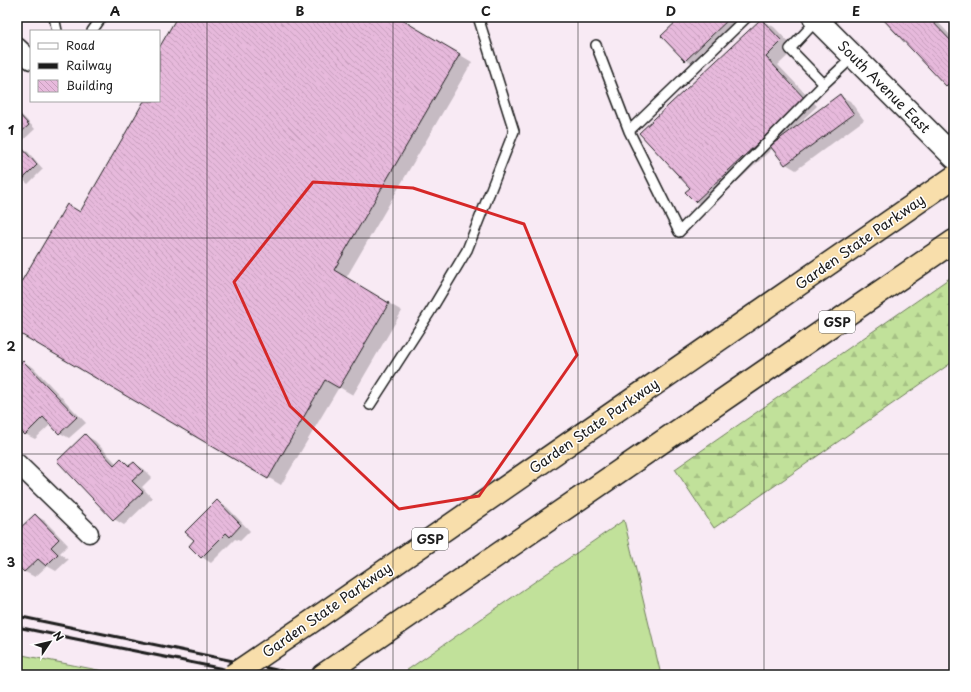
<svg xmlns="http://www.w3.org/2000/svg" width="971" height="692" font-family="'Playpen Sans',sans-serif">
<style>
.grass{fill:#c1e19a;stroke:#6e7e5b}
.forest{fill:url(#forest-firs);stroke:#6e7e5b}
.shadow{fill:#0003}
.building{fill:url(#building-back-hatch);stroke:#1c1c1c}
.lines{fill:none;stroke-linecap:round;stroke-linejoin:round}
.lane-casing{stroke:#1c1c1c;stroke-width:12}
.street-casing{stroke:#1c1c1c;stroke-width:21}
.secondary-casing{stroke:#1c1c1c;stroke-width:25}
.highway-casing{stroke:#1c1c1c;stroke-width:25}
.lane{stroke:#fff;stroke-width:9}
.street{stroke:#fff;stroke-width:18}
.secondary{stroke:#fff;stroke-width:22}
.highway{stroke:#f8deab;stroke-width:22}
.rail{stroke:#1c1c1c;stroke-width:3}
.highway-bridge-casing{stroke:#1c1c1c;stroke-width:25;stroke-linecap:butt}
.highway-bridge{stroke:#f8deab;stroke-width:22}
.marked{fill:none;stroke:#d62828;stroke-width:3;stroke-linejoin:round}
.grid{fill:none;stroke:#1c1c1c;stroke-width:1;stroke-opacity:0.55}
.labels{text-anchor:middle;stroke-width:3;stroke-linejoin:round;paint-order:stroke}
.shield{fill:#fff;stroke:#606060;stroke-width:1}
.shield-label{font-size:13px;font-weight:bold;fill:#1c1c1c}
.street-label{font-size:14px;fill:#1c1c1c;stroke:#fff}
.neatline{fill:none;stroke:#1c1c1c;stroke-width:1.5}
.grid-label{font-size:13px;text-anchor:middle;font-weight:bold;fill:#1c1c1c}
</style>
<defs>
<pattern id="forest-firs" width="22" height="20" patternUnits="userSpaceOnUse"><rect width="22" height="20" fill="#c1e19a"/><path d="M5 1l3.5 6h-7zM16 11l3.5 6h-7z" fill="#a5c084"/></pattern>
<pattern id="building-back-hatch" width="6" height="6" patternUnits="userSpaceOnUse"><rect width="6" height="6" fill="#e7b9dc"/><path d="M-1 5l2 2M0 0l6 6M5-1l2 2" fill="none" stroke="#c69ebc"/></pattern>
</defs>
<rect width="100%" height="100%" fill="#f8eaf4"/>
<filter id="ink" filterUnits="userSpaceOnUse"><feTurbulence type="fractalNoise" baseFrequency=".025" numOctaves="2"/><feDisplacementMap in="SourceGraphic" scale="8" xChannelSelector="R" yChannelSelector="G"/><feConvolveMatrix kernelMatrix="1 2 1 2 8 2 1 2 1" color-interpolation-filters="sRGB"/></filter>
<g filter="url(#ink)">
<path class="grass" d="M 624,520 L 661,675 L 400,675 Z
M 17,654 L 123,675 L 17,675 Z"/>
<path class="forest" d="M 954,275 L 954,361 L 714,528 L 675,469 Z"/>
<path class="shadow" d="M 178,17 L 401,17 L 400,19 L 472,62 L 346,278 L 402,311 L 353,395 L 339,387 L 281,485 L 17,331 L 17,291 L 80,213 L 145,101 L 159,101 L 159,50 Z
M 682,17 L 747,17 L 696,66 L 686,60 L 663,36 Z
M 882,17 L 933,17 L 954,39 L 954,90 L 946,85 Z
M 761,20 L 774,27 L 795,49 L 778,65 L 817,106 L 795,127 L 796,128 L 840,96 L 850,101 L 864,120 L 796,170 L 786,164 L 773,148 L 708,209 L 695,201 L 691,188 Z
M 17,110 L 35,129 L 17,146 Z
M 21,149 L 28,152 L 43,169 L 28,184 L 17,175 L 17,153 Z
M 23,362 L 33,367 L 86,423 L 69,438 L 60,433 L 51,424 L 35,439 L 25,434 L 17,425 L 17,368 Z
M 85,435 L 95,441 L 117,464 L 121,460 L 131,465 L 134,463 L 144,469 L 152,477 L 142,487 L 152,498 L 124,525 L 114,519 L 58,461 Z
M 217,502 L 227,507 L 250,531 L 240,541 L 235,539 L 211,563 L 202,557 L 195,540 Z
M 35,515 L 45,521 L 68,545 L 60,553 L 68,560 L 56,571 L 47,566 L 35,577 L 25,572 L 17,563 L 17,533 Z"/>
<path class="building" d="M 177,17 L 397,17 L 460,54 L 334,270 L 389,303 L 339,388 L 325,380 L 268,479 L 17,332 L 17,289 L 67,204 L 80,212 L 144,101 L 159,101 L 159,48 Z
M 681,17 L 731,17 L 685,61 L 661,36 Z
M 881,17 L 928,17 L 954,44 L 954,78 L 946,86 Z
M 761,19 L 782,41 L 766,57 L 805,99 L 695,202 L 685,192 L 690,188 L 639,133 Z
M 840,94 L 854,114 L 785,165 L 770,146 Z
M 17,112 L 29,125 L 17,136 Z
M 21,147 L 37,165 L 21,181 L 17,177 L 17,151 Z
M 23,361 L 77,417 L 59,434 L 43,417 L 25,435 L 17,427 L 17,366 Z
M 85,434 L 114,465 L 121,458 L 129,466 L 134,462 L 143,471 L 132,481 L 143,492 L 113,520 L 57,461 Z
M 217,500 L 241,525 L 230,537 L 226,533 L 201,558 L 189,546 L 194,540 L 185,532 Z
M 35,514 L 59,539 L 51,547 L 58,554 L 46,566 L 38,559 L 24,572 L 17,565 L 17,531 Z"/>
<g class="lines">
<defs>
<path id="lane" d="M 54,17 L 57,31
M 747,17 L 629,131 L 679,232 L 824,84
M 817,20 L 790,49 L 824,84 L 853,57
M 92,31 L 102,17
M 596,45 L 629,131
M 943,146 L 954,135
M 370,405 L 430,312 L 467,250 L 514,131 L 478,17"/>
<path id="street" d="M 17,47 L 31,60
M 17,463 L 89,533"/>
<path id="secondary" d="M 814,17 L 954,157"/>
<path id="highway" d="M 308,624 L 954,177
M 323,675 L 954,241"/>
</defs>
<use href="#lane" class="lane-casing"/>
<use href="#street" class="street-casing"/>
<use href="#secondary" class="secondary-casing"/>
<use href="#highway" class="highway-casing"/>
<use href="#lane" class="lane"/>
<use href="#street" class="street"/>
<use href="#secondary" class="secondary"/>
<use href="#highway" class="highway"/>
<path class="rail" d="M 17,616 L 301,675
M 17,627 L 253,675"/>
<defs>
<path id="highway-bridge" d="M 233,675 L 308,624"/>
</defs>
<use href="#highway-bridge" class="highway-bridge-casing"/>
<use href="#highway-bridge" class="highway-bridge"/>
</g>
</g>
<path class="marked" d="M 313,182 L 413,188 L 524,224 L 577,355 L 479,496 L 399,509 L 290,406 L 234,282 Z"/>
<path class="grid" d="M 207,17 L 207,675M 393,17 L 393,675M 578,17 L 578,675M 764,17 L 764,675M 17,238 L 954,238M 17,454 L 954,454"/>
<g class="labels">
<g class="shield">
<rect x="819" y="311" width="36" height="22" rx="3"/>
<rect x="412" y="528" width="36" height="22" rx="3"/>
</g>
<g class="shield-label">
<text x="837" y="327">GSP</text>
<text x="430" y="544">GSP</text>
</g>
<g class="street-label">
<text transform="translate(884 87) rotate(45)" y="5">South Avenue East</text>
<text transform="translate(860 242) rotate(-35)" y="5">Garden State Parkway</text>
<text transform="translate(594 426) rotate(-35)" y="5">Garden State Parkway</text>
<text transform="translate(327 610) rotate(-35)" y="5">Garden State Parkway</text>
</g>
</g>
<rect width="971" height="692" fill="none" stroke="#fff" stroke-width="44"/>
<rect x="30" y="30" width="130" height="72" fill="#ffffff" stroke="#a4a4a4"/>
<rect x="38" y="43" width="20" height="6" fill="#ffffff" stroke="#a4a4a4"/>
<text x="66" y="50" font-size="12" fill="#1c1c1c">Road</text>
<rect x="38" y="63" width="20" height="6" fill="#1c1c1c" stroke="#a4a4a4"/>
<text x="66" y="70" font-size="12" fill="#1c1c1c">Railway</text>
<rect x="38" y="80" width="20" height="12" fill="url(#building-back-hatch)" stroke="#a4a4a4"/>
<text x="66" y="90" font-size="12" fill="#1c1c1c">Building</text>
<g transform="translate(50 642) rotate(55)" stroke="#ffffff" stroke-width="3" paint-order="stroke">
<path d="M0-3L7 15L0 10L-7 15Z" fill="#1c1c1c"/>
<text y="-6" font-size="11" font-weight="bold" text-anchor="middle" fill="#1c1c1c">N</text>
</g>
<rect x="22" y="22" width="927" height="648" class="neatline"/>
<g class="grid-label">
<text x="115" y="16">A</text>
<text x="300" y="16">B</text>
<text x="486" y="16">C</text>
<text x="671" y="16">D</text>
<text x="856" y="16">E</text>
<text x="11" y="135">1</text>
<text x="11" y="351">2</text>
<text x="11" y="567">3</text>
</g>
</svg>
